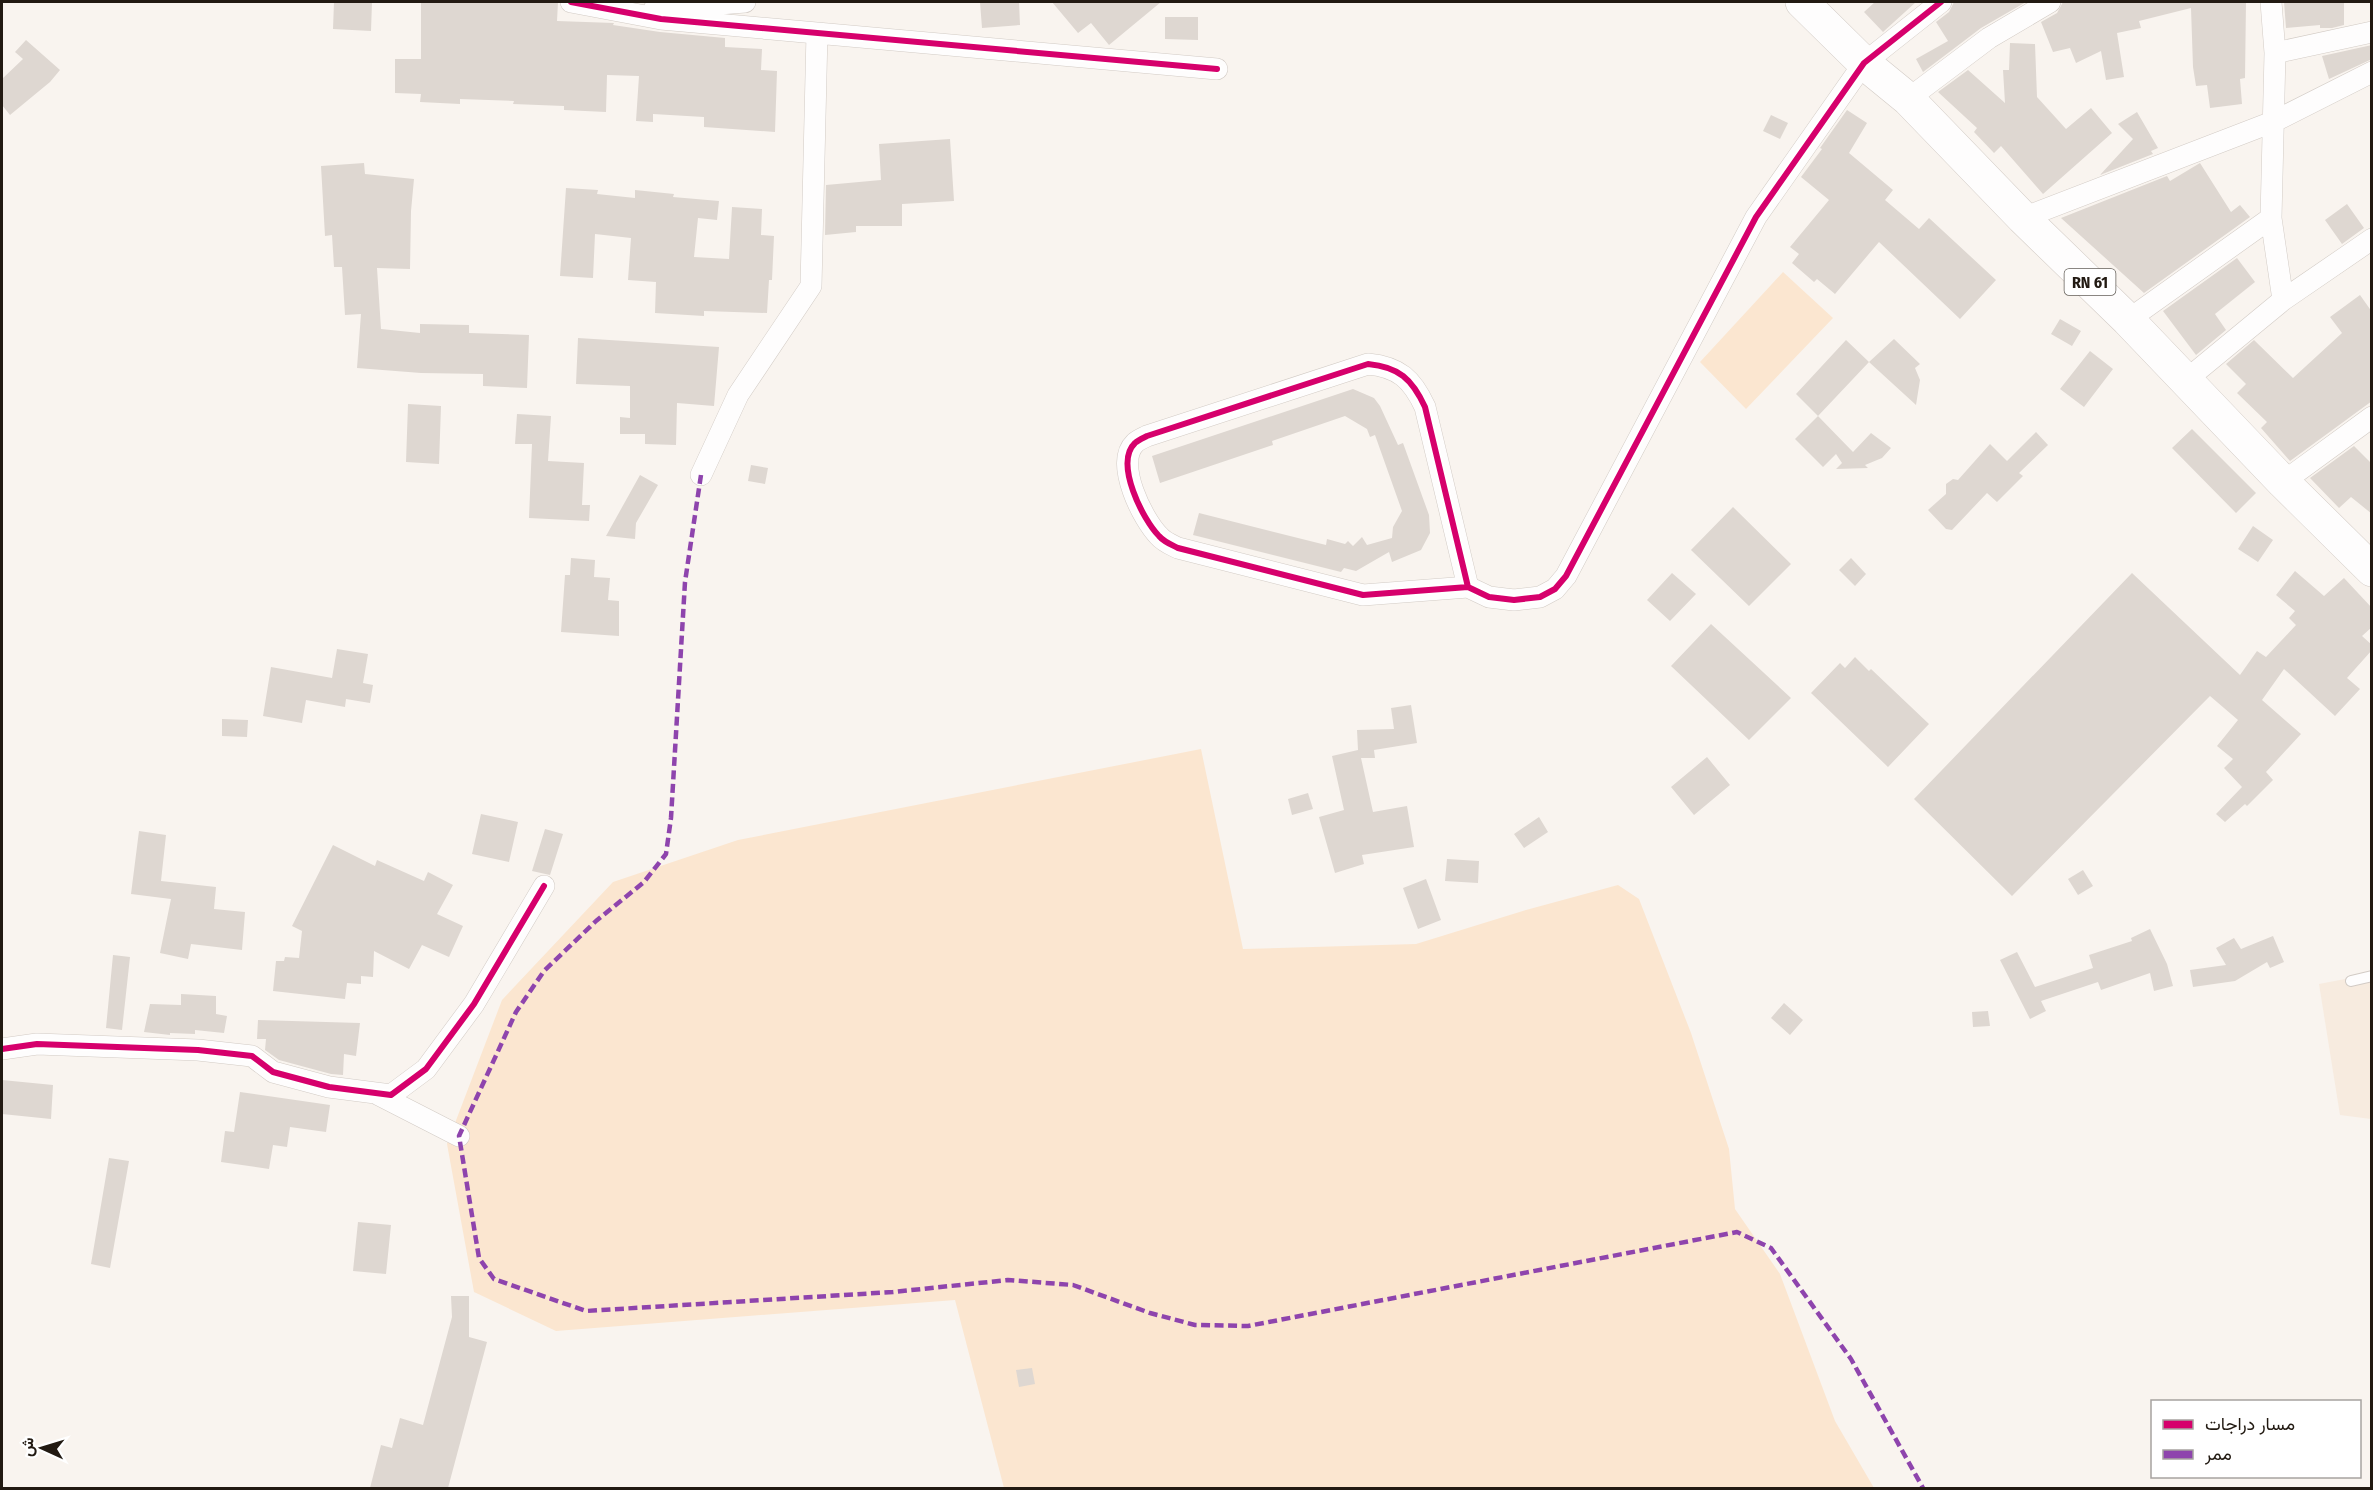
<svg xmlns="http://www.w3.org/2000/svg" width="2373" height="1490" font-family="'Fira Sans Condensed',Vazirmatn,sans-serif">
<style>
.built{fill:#f7ebdf}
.green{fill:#fbe6d0}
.building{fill:#ded7d1}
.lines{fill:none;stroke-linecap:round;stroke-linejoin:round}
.service-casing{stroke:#d2cbc5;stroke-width:12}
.minor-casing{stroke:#d2cbc5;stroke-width:22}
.primary-casing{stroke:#d2cbc5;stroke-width:34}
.service{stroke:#fefdfd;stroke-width:10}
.minor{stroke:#fefdfd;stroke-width:21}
.primary{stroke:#fefdfd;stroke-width:33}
.quiet{stroke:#8e44ad;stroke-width:4.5;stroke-dasharray:9 4.5;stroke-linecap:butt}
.cycleway-casing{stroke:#fff;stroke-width:10}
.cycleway{stroke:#d6006c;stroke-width:6}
.labels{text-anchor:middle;stroke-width:4.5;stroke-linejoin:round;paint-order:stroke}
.shield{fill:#fff;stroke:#645f59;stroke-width:1.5}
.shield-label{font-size:16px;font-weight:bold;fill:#221a12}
</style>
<rect width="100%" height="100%" fill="#f9f4ef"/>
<path class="built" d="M 2371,974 L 2371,1119 L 2340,1115 L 2319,984 Z"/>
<path class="green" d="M 1783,272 L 1833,318 L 1746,409 L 1700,362 Z
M 1201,749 L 1243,949 L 1416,944 L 1526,910 L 1618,885 L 1639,899 L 1691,1033 L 1729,1149 L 1735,1209 L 1780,1274 L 1835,1421 L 1874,1488 L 1004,1488 L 955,1300 L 556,1331 L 474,1292 L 447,1144 L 502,1000 L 613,882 L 738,840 Z"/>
<path class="building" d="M 334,2 L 372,2 L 371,31 L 333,29 Z
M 421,2 L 558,2 L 557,21 L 614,23 L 613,25 L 660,32 L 725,38 L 725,47 L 762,49 L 761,70 L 777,71 L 775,132 L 704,127 L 704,117 L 653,114 L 653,122 L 636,121 L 639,76 L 607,75 L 606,112 L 564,110 L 564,106 L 513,104 L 514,101 L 460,99 L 460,104 L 420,102 L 421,94 L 395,93 L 395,59 L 421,59 Z
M 980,2 L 1019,2 L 1020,25 L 982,28 Z
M 1052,2 L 1161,2 L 1109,45 L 1091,23 L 1078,33 Z
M 1875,2 L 1916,2 L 1883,32 L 1864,12 Z
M 1954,2 L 2026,2 L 1981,28 L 1923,72 L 1916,59 L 1948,41 L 1936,22 L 1949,12 Z
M 2063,2 L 2246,2 L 2245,78 L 2240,79 L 2242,104 L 2210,108 L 2207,85 L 2196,86 L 2193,67 L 2191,8 L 2139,21 L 2141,28 L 2117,33 L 2124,77 L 2106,80 L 2101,51 L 2076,63 L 2070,48 L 2053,52 L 2041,22 L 2057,13 Z
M 2284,2 L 2344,2 L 2344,25 L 2332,28 L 2320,28 L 2320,25 L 2286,28 Z
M 1165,17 L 1198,17 L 1198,40 L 1165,39 Z
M 26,40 L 60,70 L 50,82 L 10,115 L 2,105 L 2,79 L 23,59 L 15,52 Z
M 2010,43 L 2035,44 L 2037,97 L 2066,129 L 2091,108 L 2112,133 L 2043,194 L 2001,146 L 1994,153 L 1974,132 L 1977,128 L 1938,92 L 1968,70 L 2005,103 L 2003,70 L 2009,70 Z
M 2372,45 L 2372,59 L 2329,79 L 2322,56 Z
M 1847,110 L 1867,123 L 1849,153 L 1893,190 L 1885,200 L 1919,229 L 1929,218 L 1996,280 L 1960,319 L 1879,242 L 1835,294 L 1817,279 L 1814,282 L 1792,263 L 1799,254 L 1790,247 L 1829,200 L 1801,177 L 1822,149 L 1820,148 Z
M 2137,112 L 2158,148 L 2151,151 L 2153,154 L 2100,175 L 2133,139 L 2118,124 Z
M 1771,115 L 1788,123 L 1780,139 L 1763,131 Z
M 950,139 L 954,201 L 902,204 L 902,226 L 856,226 L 856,232 L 825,235 L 826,185 L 881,180 L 879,144 Z
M 364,163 L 365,174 L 414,179 L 411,211 L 410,269 L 377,268 L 381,329 L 420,333 L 420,324 L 469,325 L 469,333 L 529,335 L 527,388 L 483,386 L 483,374 L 421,373 L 357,368 L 361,314 L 345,315 L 342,267 L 334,267 L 332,235 L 325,236 L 321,166 Z
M 2200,163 L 2231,212 L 2240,205 L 2250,217 L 2144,293 L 2061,218 L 2167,176 L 2170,181 Z
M 566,188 L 598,190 L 597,194 L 635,198 L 635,190 L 674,194 L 673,197 L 719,201 L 717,220 L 698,218 L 694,257 L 729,259 L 732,207 L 762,209 L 761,235 L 774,236 L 772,280 L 769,280 L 767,313 L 704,311 L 704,316 L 655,313 L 656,282 L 628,280 L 631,238 L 595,234 L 593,278 L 560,276 Z
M 2347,204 L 2364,228 L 2342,244 L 2325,220 Z
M 2237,258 L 2255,282 L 2215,314 L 2226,330 L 2196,355 L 2163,311 Z
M 2360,295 L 2372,312 L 2372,401 L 2290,461 L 2261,428 L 2267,422 L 2237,393 L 2246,384 L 2226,364 L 2254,340 L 2293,378 L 2342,333 L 2330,317 Z
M 2060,319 L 2081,331 L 2072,346 L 2051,334 Z
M 578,338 L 719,347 L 714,406 L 677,403 L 676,445 L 645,444 L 645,434 L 620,434 L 620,417 L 630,418 L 630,386 L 576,384 Z
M 1894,339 L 1920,364 L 1915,368 L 1920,380 L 1916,405 L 1869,362 Z
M 1846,340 L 1869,362 L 1818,416 L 1796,394 Z
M 2090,351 L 2113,369 L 2084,407 L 2060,389 Z
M 1353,389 L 1374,398 L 1380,406 L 1398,445 L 1403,443 L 1429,515 L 1430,533 L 1421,550 L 1392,562 L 1389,552 L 1356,571 L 1344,568 L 1341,572 L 1193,535 L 1199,513 L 1326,545 L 1327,539 L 1345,544 L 1348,541 L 1353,546 L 1362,537 L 1367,545 L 1392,538 L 1393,527 L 1402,511 L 1375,435 L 1370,437 L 1367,429 L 1345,416 L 1272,441 L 1273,445 L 1160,483 L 1152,456 Z
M 408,404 L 441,406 L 439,464 L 406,462 Z
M 517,414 L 551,416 L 548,461 L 584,463 L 582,505 L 590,505 L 589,521 L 529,518 L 532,444 L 515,444 Z
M 1818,416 L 1853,452 L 1871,433 L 1891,448 L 1882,458 L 1865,465 L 1868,468 L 1836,469 L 1842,463 L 1836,454 L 1823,467 L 1795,439 Z
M 2192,429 L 2256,493 L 2236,513 L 2172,448 Z
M 2036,432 L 2048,445 L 2019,473 L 2023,476 L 1997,502 L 1987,493 L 1952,530 L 1946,529 L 1928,510 L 1946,494 L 1946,484 L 1953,479 L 1958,480 L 1990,444 L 2007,461 Z
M 2354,446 L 2372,464 L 2372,514 L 2351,497 L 2339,508 L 2310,478 Z
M 751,465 L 768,468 L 765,484 L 748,481 Z
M 640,475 L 658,485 L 636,523 L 635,539 L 606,536 Z
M 1733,507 L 1791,564 L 1749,606 L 1691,550 Z
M 2253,526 L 2273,540 L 2258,562 L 2238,549 Z
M 571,558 L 595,560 L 594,577 L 610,578 L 608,600 L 619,601 L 619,636 L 561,632 L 565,575 L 570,575 Z
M 1851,558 L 1866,574 L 1855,586 L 1839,570 Z
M 2295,571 L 2324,596 L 2344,578 L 2372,608 L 2372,627 L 2362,636 L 2372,645 L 2372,650 L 2347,678 L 2360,689 L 2335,716 L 2284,669 L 2262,700 L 2301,734 L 2266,772 L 2273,780 L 2247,806 L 2245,804 L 2225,822 L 2216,814 L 2242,787 L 2224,768 L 2233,759 L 2217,746 L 2238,720 L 2210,696 L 2012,896 L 1914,799 L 2132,573 L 2240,675 L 2257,651 L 2266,657 L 2296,625 L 2289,618 L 2295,611 L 2276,595 Z
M 1672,573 L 1696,594 L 1670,621 L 1647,600 Z
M 1711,624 L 1791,698 L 1749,740 L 1671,666 Z
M 337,649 L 368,654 L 363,683 L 373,685 L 370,703 L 346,699 L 345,707 L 306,700 L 302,723 L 263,716 L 271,667 L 332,678 Z
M 1855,657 L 1869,671 L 1871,669 L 1929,724 L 1888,767 L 1811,693 L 1840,663 L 1845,668 Z
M 1411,705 L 1417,743 L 1374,750 L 1375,758 L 1361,758 L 1373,812 L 1407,806 L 1414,847 L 1362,855 L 1364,864 L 1335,873 L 1319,817 L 1344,810 L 1332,756 L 1358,750 L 1357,730 L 1394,729 L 1391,708 Z
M 222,719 L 248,720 L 247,737 L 222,736 Z
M 1707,757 L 1730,785 L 1694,815 L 1671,787 Z
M 1308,793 L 1313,809 L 1292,815 L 1288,799 Z
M 481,814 L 518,822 L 509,862 L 472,854 Z
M 1539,817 L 1548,832 L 1524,848 L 1514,834 Z
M 545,829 L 563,834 L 550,875 L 532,871 Z
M 139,831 L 166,835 L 161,881 L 216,887 L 214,909 L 245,912 L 242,950 L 191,944 L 188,959 L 160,953 L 171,899 L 131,894 Z
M 333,845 L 375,866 L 377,860 L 424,881 L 428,872 L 453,885 L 437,914 L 463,926 L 449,957 L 422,945 L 409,969 L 374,951 L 373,977 L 361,976 L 361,984 L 347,983 L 345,999 L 273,991 L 276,961 L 284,961 L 285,957 L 299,958 L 302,931 L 292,926 Z
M 1447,859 L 1479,861 L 1478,883 L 1445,881 Z
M 2083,870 L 2093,886 L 2078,895 L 2068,879 Z
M 1426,879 L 1441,920 L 1418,929 L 1403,888 Z
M 2150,929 L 2167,964 L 2173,986 L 2154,991 L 2150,973 L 2101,990 L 2098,982 L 2041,1001 L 2046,1011 L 2030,1019 L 2000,960 L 2017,952 L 2035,987 L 2093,968 L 2089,955 L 2132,941 L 2131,938 Z
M 2273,936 L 2284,962 L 2270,968 L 2267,962 L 2235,981 L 2193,987 L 2190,970 L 2226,965 L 2216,948 L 2234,938 L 2241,949 Z
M 113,955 L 130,957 L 122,1030 L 106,1028 Z
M 181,994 L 216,996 L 216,1014 L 227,1016 L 224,1033 L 195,1030 L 195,1034 L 170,1033 L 170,1035 L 144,1032 L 150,1004 L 181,1005 Z
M 1784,1003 L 1803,1020 L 1790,1035 L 1771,1018 Z
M 1988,1011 L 1990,1026 L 1973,1027 L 1972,1012 Z
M 258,1020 L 360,1023 L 356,1056 L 344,1054 L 343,1075 L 331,1074 L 279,1060 L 265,1050 L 266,1039 L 257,1039 Z
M 2,1080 L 53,1085 L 51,1119 L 2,1114 Z
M 240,1092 L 330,1105 L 326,1132 L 290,1127 L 287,1147 L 273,1145 L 269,1169 L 221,1162 L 225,1131 L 234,1132 Z
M 109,1158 L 129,1161 L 110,1268 L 91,1264 Z
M 358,1222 L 391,1225 L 386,1274 L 353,1271 Z
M 451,1296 L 469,1296 L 469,1337 L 487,1342 L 448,1488 L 370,1488 L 381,1445 L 392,1448 L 400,1418 L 423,1425 L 452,1317 Z
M 1032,1368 L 1035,1384 L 1019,1387 L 1016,1370 Z"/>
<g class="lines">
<defs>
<path id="service" d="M 2351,981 L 2372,976"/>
<path id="minor" d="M 571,2 L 661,19 L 1217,69
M 654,9 L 745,2
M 2275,53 L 2372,32
M 1908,99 L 1989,38 L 2050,2
M 2023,218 L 2275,121 L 2372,72
M 2283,300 L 2372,239
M 2128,320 L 2271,218
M 2186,380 L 2283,300 L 2271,218 L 2275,53 L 2271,2
M 701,475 L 738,395 L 811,286 L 817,33
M 2283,482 L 2372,417
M 1468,587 L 1425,407 C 1412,379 1399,367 1368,364 L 1147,436 C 1143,438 1138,440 1135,443 C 1114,463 1143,520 1159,536 C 1164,542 1172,545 1178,548 L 1363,595 L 1468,587 L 1489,597 L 1514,600 L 1540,597 L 1555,589 L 1566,576 L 1756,217 L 1864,63 L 1941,2
M 2,1049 L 37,1044 L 198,1050 L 252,1056 L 273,1072 L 329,1087 L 391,1095 L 426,1069 L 474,1004 L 544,886
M 375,1093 L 459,1136"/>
<path id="primary" d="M 1802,2 L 1864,63 L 1908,99 L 2023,218 L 2128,320 L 2283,482 L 2372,570"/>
</defs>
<use href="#service" class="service-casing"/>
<use href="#minor" class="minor-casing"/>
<use href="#primary" class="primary-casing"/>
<use href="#service" class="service"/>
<use href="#minor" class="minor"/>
<use href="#primary" class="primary"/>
<path class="quiet" d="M 701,475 L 685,582 L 671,818 L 666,854 L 644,882 L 596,921 L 544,971 L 516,1012 L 459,1136 L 479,1258 L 494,1279 L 586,1311 L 893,1292 L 1008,1280 L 1073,1285 L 1150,1313 L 1195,1325 L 1248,1326 L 1737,1232 L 1771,1248 L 1851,1359 L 1923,1488"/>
<defs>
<path id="cycleway" d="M 571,2 L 661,19 L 1217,69
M 1468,587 L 1425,407 C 1412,379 1399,367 1368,364 L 1147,436 C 1143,438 1138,440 1135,443 C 1114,463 1143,520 1159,536 C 1164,542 1172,545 1178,548 L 1363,595 L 1468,587 L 1489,597 L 1514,600 L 1540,597 L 1555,589 L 1566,576 L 1756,217 L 1864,63 L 1941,2
M 2,1049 L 37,1044 L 198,1050 L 252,1056 L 273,1072 L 329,1087 L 391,1095 L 426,1069 L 474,1004 L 544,886"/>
</defs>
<use href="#cycleway" class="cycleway-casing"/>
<use href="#cycleway" class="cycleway"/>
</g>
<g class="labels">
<rect class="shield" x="2064.5" y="269" width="51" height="26" rx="4.5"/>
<g class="shield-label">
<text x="2090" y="288">RN 61</text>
</g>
</g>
<rect width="2373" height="1490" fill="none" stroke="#221a12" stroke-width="6"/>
<rect x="2151" y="1400" width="210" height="78" fill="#ffffff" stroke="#a7a3a0" stroke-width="1.5"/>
<rect x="2163" y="1420" width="30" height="9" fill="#d6006c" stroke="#a7a3a0" stroke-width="1.5"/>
<text x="2205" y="1430" font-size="18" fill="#221a12">مسار دراجات</text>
<rect x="2163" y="1450" width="30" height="9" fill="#8e44ad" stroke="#a7a3a0" stroke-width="1.5"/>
<text x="2205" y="1460" font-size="18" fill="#221a12">ممر</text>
<g transform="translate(42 1448) rotate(274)" stroke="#ffffff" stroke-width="4.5" paint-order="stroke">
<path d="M0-4.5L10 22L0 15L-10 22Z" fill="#221a12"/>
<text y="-9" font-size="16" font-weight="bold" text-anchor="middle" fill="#221a12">ش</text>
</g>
</svg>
